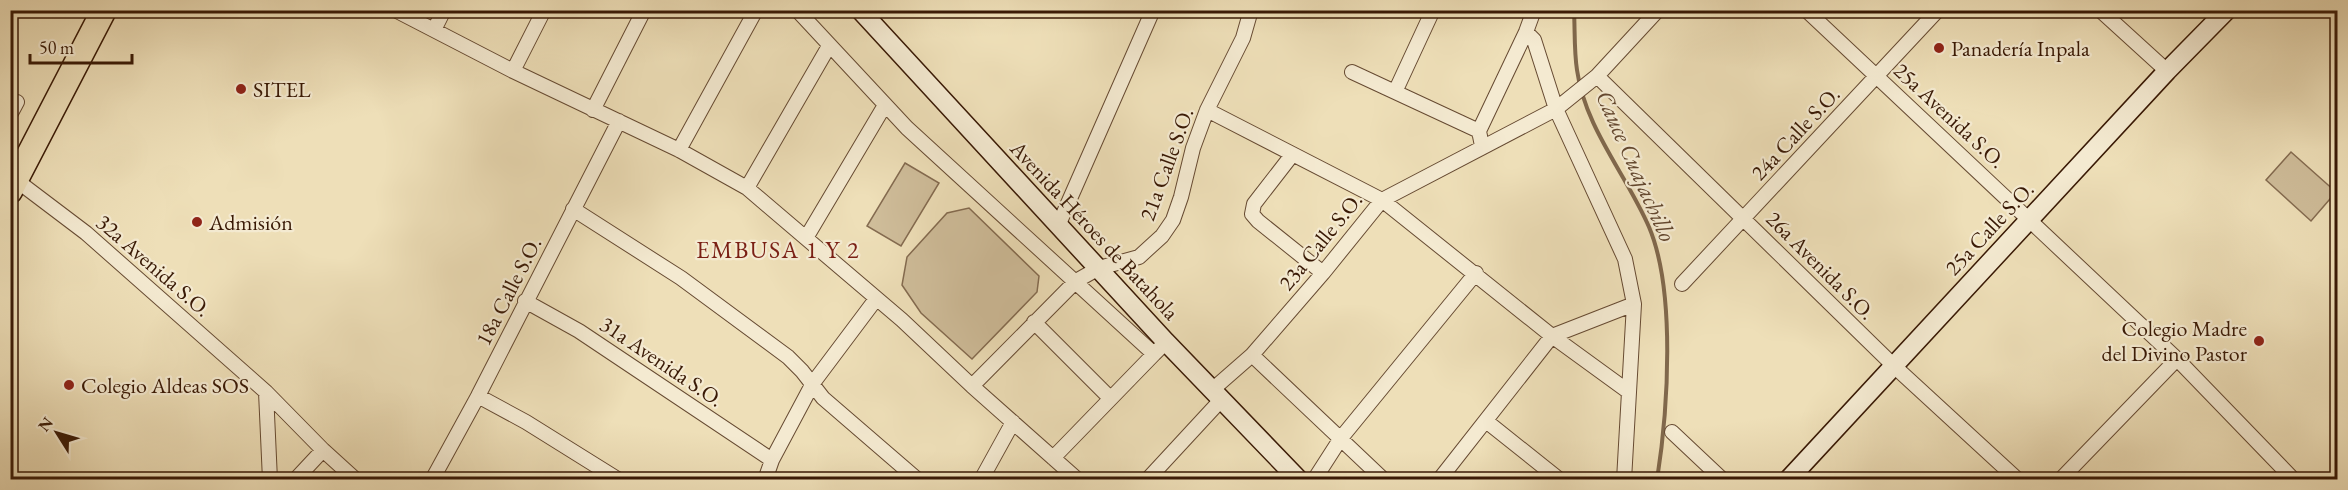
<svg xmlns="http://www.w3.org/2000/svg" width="2348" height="490" font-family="'EB Garamond',serif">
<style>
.green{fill:#cfbd9a;stroke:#846b50;stroke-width:1.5}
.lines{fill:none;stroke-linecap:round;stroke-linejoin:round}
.stream{stroke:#80684c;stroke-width:4}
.street-casing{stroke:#664a32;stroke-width:16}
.secondary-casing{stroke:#391905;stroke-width:21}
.highway-casing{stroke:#391905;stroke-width:27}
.street{stroke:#f4ead1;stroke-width:14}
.secondary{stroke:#f4ead1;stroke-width:18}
.highway{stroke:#eedfb8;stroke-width:24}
.poi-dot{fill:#8f2418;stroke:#f4ead1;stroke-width:2}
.labels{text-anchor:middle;stroke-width:4.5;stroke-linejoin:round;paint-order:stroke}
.poi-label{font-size:22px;fill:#391905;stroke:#f4ead1;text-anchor:start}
.street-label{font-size:22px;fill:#391905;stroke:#f4ead1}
.water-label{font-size:24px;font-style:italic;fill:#63472e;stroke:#f4ead1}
.neighbourhood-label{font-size:24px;letter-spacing:1.5px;fill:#7a1f14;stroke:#f4ead1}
</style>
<rect width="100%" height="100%" fill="#eedfb8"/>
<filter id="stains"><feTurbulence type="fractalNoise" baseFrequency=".00333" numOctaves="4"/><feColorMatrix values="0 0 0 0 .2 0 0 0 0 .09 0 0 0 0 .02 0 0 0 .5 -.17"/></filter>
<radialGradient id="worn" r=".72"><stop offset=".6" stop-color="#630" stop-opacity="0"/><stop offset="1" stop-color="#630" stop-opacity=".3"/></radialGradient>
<path class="green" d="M 2291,152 L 2336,192 L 2311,221 L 2266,180 Z
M 905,163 L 939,183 L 901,246 L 867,226 Z
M 969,208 L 1039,276 L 1037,292 L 972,359 L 921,313 L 902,285 L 907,257 L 947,213 Z"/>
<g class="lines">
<path class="stream" d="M 1574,10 C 1575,30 1574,51 1577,70 C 1585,128 1626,174 1649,227 C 1676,291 1668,410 1657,480"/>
<defs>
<path id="street" d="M 395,10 L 513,71 L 679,150 L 747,188 L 902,320 L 972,386 L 1078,480
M 797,10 L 907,128 L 1154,354 L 1166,342
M 1806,10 L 2177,359 L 2294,480
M 2100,10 L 2167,71
M 434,30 L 444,10
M 1526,32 L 1534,40 L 1556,109 L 1625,259 L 1634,304 L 1624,480
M 513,71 L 544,10
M 1352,72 L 1479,131
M 1597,76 L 1894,366 L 2018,480
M 1395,92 L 1433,10
M 593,110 L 644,10
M 1207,110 L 1382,200 L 1552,336 L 1629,392
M 10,115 L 17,102
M 1482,146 L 1479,131 L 1526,32 L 1534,10
M 679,150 L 756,10
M 1292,155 L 1254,204 L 1252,214 L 1258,221 L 1323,273
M 12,177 L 86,233 L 266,392 L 323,450 L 356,480
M 747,188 L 829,46
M 573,209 L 681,278 L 788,357 L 802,371 L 823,398 L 918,480
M 1058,226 L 1153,10
M 806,238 L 885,105
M 1682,284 L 1938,10
M 525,301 L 579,331 L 772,460
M 1034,322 L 1110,398
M 1252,355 L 1384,480
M 972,386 L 1076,281 L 1099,268 L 1139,257 L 1162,236 L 1173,220 L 1181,197 L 1193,148 L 1207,110 L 1243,38 L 1251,10
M 1212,390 L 1252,355 L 1323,273 L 1382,200 L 1556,109 L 1597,76 L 1658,10
M 266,392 L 270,480
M 478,396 L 526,422 L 619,480
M 1486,421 L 1560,480
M 1672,432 L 1723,480
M 1053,458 L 1154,354
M 295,480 L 323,450
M 432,480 L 478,396 L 619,121
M 765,480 L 772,460 L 813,383 L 876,299
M 981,480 L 1013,422
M 1147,480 L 1221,400
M 1314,480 L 1341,438 L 1476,273
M 1439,480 L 1552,336 L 1634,304
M 2060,480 L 2177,359"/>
<path id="secondary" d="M 860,10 L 1166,342 L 1299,480
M 1788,480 L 2167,71 L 2227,10"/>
<path id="highway" d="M 10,191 L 104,10"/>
</defs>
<use href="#street" class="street-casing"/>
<use href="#secondary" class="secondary-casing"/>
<use href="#highway" class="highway-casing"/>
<use href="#street" class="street"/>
<use href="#secondary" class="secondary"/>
<use href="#highway" class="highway"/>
</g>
<g class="poi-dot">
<circle cx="1939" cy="48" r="6"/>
<circle cx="241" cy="89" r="6"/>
<circle cx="197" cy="222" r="6"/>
<circle cx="2259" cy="341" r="6"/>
<circle cx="69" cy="385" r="6"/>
</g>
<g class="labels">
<g class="poi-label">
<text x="1951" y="56">Panadería Inpala</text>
<text x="253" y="97">SITEL</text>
<text x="209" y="230">Admisión</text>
<text x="2247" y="336" text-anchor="end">Colegio Madre<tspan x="2247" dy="25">del Divino Pastor</tspan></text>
<text x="81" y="393">Colegio Aldeas SOS</text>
</g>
<g class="street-label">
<text transform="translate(1950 115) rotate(43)" y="8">25a Avenida S.O.</text>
<text transform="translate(1795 133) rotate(-47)" y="8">24a Calle S.O.</text>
<text transform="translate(1166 164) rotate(-70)" y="8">21a Calle S.O.</text>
<text transform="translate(1989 228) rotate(-47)" y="8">25a Calle S.O.</text>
<text transform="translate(1095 230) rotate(47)" y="8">Avenida Héroes de Batahola</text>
<text transform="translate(1320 241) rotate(-51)" y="8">23a Calle S.O.</text>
<text transform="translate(154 265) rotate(41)" y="8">32a Avenida S.O.</text>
<text transform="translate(1821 265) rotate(45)" y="8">26a Avenida S.O.</text>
<text transform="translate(508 291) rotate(-63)" y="8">18a Calle S.O.</text>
<text transform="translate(662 361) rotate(34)" y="8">31a Avenida S.O.</text>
</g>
<g class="water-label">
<text transform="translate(1636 166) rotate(66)" y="8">Cauce Cuajachillo</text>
</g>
<g class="neighbourhood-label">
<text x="778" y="258">EMBUSA 1 Y 2</text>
</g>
</g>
<rect width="2348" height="490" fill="none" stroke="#eedfb8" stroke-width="36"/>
<rect x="12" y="12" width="2324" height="466" fill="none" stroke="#391905" stroke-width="3"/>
<rect x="18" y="18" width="2312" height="454" fill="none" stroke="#391905" stroke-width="1.5"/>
<g transform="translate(57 433) rotate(307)" stroke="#f4ead1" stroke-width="4.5" paint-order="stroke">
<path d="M0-4.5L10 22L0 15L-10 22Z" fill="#391905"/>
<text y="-9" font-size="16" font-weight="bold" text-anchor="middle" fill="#391905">N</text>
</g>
<path d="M30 54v9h102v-9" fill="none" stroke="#391905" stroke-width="3"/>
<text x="39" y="54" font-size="18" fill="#391905" stroke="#f4ead1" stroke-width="4.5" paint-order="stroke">50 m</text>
<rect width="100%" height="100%" filter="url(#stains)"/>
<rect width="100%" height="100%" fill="url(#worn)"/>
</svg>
